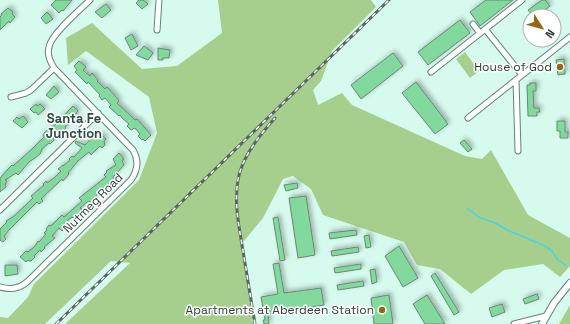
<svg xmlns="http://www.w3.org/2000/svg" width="570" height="324" font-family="'Space Grotesk',sans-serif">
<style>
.green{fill:#a6cf8e}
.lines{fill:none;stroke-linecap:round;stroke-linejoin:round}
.stream{stroke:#47d4e9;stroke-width:1.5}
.building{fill:#81d99d;stroke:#6d8774;filter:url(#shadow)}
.minor-casing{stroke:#628378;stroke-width:7}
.major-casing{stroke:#628378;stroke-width:8}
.minor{stroke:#fff;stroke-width:5}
.major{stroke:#fff;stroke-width:6}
.rail-casing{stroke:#556861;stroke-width:3}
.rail{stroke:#fff;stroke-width:1.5;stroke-dasharray:4.5;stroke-linecap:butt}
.poi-dot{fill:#946814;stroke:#fff;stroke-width:1.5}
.labels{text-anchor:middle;stroke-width:3;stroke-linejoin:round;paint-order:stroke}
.poi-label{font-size:12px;fill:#2e3c37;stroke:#fff;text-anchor:end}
.street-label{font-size:12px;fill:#2e3c37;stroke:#fff}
.neighbourhood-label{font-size:13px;font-weight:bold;fill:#2b4a40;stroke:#fff}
</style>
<defs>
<filter id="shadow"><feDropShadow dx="2.5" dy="-2.5" stdDeviation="2" flood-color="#0004"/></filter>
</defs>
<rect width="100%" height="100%" fill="#d6faed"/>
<path class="green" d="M 218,0 L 371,0 L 376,7 L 332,51 L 321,81 L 313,90 L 318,105 L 342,93 L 352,105 L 465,156 L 482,159 L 491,150 L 528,215 L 570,238 L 570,266 L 560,277 L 543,264 L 504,270 L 471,294 L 440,269 L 417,265 L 404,242 L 323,215 L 311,189 L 293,176 L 283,179 L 263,218 L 243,242 L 253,324 L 65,324 L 130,263 L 111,261 L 45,324 L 0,324 L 0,317 L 8,318 L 28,297 L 34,284 L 139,180 L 157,133 L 149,97 L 86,51 L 68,65 L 66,38 L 92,23 L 142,69 L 177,66 L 222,33 Z
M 465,52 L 479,71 L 470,78 L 456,59 Z
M 570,305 L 570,324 L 559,324 Z"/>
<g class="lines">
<path class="stream" d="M 467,208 L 479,217 L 495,223 L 507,230 L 543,245 L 551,250 L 558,260 L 567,266"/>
</g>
<path class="building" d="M 56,0 L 72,0 L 63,11 L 62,10 L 59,13 L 51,5 Z
M 139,0 L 143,0 L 148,4 L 142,9 L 136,3 Z
M 486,0 L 513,0 L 480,26 L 470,12 Z
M 542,0 L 545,0 L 550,6 L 537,16 L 533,16 L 528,10 Z
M 106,4 L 111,10 L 102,18 L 95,12 Z
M 8,8 L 13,12 L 12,14 L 15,17 L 10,23 L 9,21 L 0,30 L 0,17 L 2,14 L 1,14 Z
M 47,12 L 53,19 L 46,24 L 41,18 Z
M 460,20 L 470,33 L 428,65 L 418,52 Z
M 132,34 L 138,46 L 131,50 L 125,38 Z
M 144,46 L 153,53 L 148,60 L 136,55 Z
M 158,48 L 170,50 L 169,58 L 163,58 L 163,60 L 158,60 Z
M 393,53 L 403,66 L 361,99 L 351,85 Z
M 564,59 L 565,74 L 558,75 L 556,60 Z
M 79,61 L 86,67 L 83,70 L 90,76 L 92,73 L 98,80 L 97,81 L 105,89 L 107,87 L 117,98 L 119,101 L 117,103 L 135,120 L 137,119 L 151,135 L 145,141 L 143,139 L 142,140 L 138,136 L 140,134 L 135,128 L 131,130 L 127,126 L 129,124 L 122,118 L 120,115 L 119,116 L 109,107 L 111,105 L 105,98 L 102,100 L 99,96 L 100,95 L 88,82 L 87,84 L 75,72 L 77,70 L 74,66 Z
M 416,82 L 448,124 L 435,134 L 402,93 Z
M 530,83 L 536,83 L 536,91 L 533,91 L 534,108 L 539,108 L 540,112 L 537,112 L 537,116 L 528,116 L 527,85 L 530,85 Z
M 54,86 L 59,92 L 51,99 L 46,95 Z
M 36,104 L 37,106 L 40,104 L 45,109 L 38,115 L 36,112 L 34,113 L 30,109 Z
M 73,106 L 78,111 L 75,115 L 77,117 L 65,127 L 66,128 L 62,132 L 60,129 L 53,136 L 54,140 L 50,144 L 49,143 L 42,149 L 40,154 L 35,158 L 29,162 L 18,175 L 16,173 L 5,180 L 7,181 L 5,184 L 6,187 L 0,192 L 0,178 L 8,169 L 12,165 L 13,166 L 31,150 L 44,137 L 43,135 L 45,132 L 56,124 L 55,122 L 58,120 L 57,120 L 67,113 L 67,112 Z
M 23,116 L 28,122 L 22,128 L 13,121 L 17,117 L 19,119 Z
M 557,121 L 565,121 L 565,132 L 568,132 L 568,138 L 560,138 L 560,131 L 557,131 Z
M 100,134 L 106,139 L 104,141 L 105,145 L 102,148 L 100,146 L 91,155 L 89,152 L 78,161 L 68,173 L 69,174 L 63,181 L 62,179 L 41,199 L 43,201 L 39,204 L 37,202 L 9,230 L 4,236 L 6,239 L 3,242 L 0,240 L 0,229 L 7,222 L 6,221 L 13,217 L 33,198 L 31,196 L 44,185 L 43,184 L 46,181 L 47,183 L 54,178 L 61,171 L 58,169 L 63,165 L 63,166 L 70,160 L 69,159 L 72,156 L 74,157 L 82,148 L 75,143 L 76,141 L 85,145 L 94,135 L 96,137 Z
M 464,140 L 472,149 L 468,152 L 460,143 Z
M 119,153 L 124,159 L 122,160 L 124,165 L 114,176 L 113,178 L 115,180 L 104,190 L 103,189 L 100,191 L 94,198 L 95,199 L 91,203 L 89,201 L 87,202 L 80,208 L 82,209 L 79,213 L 80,214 L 73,218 L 72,217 L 67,221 L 64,225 L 66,227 L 62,231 L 59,228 L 52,236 L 55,238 L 44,247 L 45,248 L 41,252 L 40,250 L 34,256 L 35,257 L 31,261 L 29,261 L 28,260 L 26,262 L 20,257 L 26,251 L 28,252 L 35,246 L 38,241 L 39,242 L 46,234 L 44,233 L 47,230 L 46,229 L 49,225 L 51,226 L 62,215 L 64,217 L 82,201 L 79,198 L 106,177 L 104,175 L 107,172 L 106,171 L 116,165 L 113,159 Z
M 297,183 L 298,188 L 286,191 L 284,185 Z
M 306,196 L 315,255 L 298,258 L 289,198 Z
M 278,217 L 285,260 L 280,261 L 273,218 Z
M 356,230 L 357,235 L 330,239 L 329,233 Z
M 369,235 L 371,247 L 366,248 L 364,236 Z
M 399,246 L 418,278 L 403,287 L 385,256 Z
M 358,247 L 359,252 L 332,256 L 331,251 Z
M 279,263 L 284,293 L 321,288 L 324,305 L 268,314 L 269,324 L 264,324 L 263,320 L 265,320 L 261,297 L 278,294 L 273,264 Z
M 361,264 L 361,269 L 335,273 L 334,268 Z
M 5,265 L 17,265 L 18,274 L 5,276 Z
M 375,269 L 377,282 L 372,284 L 370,270 Z
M 435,273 L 459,312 L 454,315 L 431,276 Z
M 363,281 L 364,286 L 338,290 L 337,285 Z
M 537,294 L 539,299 L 525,304 L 523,299 Z
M 389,295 L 393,324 L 374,324 L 371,298 Z
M 427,295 L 445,324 L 425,324 L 413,304 Z
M 502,304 L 505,312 L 492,317 L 489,308 Z"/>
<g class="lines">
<defs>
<path id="minor" d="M 473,24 L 480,33
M 485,29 L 522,75
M 157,30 L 159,0
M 431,72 L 522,0
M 516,80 L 518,151
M 11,97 L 26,93 L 31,90 L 54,68
M 468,118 L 570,37
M 0,210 L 98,113
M 0,287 C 10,290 19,289 27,282 L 131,180 C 138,170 139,160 133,150 L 54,68 C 50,61 47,55 49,47 C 51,34 80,10 90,0
M 514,324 L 546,316"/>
<path id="major" d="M 542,324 L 554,303 L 570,283"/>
</defs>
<use href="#minor" class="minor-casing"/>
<use href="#major" class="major-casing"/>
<use href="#minor" class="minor"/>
<use href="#major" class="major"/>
<defs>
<path id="rail" d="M 56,324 L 389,0
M 255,324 C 251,300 247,275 243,251 C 239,226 233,200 239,175 C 245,153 260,135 275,118"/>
</defs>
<use href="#rail" class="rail-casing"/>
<use href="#rail" class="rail"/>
</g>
<g class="poi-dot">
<circle cx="560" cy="67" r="4"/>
<circle cx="382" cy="310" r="4"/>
</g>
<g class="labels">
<g class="poi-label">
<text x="552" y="71">House of God</text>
<text x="374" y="314">Apartments at Aberdeen Station</text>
</g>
<g class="street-label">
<text transform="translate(93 203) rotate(-45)" y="4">Nutmeg Road</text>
</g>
<g class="neighbourhood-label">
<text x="74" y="123">Santa Fe<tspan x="74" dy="15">Junction</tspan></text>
</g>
</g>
<g transform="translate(542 28) rotate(126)"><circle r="19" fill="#ffffff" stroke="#abb1af"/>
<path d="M0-3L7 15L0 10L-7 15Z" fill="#946814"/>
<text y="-6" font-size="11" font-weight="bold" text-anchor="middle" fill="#2e3c37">N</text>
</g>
</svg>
